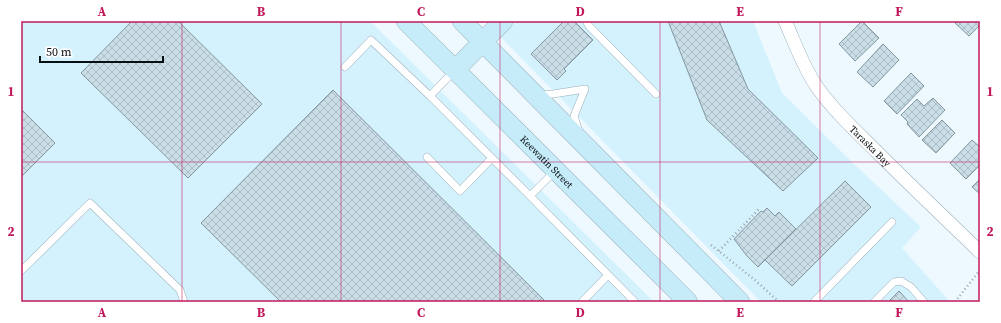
<svg xmlns="http://www.w3.org/2000/svg" width="1001" height="323" font-family="'Source Serif 4',serif">
<style>
.built{fill:#d4f1fe}
.building{fill:url(#building-cross-hatch);stroke:#83969e}
.lines{fill:none;stroke-linecap:round;stroke-linejoin:round}
.lane-casing{stroke:#9bafb8;stroke-width:8}
.street-casing{stroke:#9bafb8;stroke-width:14}
.secondary-casing{stroke:#9bafb8;stroke-width:20}
.path{stroke:#99a3a8;stroke-width:2.5;stroke-dasharray:1 3;stroke-linecap:butt}
.lane{stroke:#fff;stroke-width:7}
.street{stroke:#fff;stroke-width:13}
.secondary{stroke:#c6ecf9;stroke-width:19}
.grid{fill:none;stroke:#c2185b;stroke-width:1;stroke-opacity:0.55}
.labels{text-anchor:middle;stroke-width:3.5;stroke-linejoin:round;paint-order:stroke}
.street-label{font-size:10px;fill:#080f12;stroke:#fff}
.neatline{fill:none;stroke:#c2185b;stroke-width:1.5}
.grid-label{font-size:13px;text-anchor:middle;font-weight:bold;fill:#c2185b}
</style>
<defs>
<pattern id="building-cross-hatch" width="8" height="8" patternUnits="userSpaceOnUse"><rect width="8" height="8" fill="#cadee7"/><path d="M0 0l8 8M0 8l8-8" fill="none" stroke="#acbdc5"/></pattern>
</defs>
<rect width="100%" height="100%" fill="#edf9ff"/>
<path class="built" d="M 21,21 L 370,21 L 654,302 L 21,302 Z
M 485,21 L 753,21 L 782,93 L 858,168 L 921,227 L 902,248 L 950,302 L 761,302 Z"/>
<path class="building" d="M 132,21 L 178,21 L 262,104 L 188,178 L 81,73 Z
M 564,21 L 574,21 L 593,40 L 564,69 L 566,71 L 557,80 L 531,54 Z
M 668,21 L 719,21 L 748,89 L 818,158 L 783,191 L 707,120 Z
M 862,21 L 879,38 L 855,61 L 839,44 Z
M 956,21 L 980,21 L 980,25 L 969,36 L 955,23 Z
M 883,44 L 899,60 L 873,87 L 857,72 Z
M 911,73 L 924,86 L 897,114 L 884,101 Z
M 333,90 L 544,300 L 542,302 L 281,302 L 201,223 Z
M 933,98 L 945,110 L 919,137 L 907,124 L 908,122 L 901,115 L 917,99 L 924,106 Z
M 21,109 L 55,143 L 21,177 Z
M 942,120 L 955,133 L 936,153 L 922,140 Z
M 972,140 L 980,147 L 980,165 L 966,179 L 950,163 Z
M 980,179 L 980,194 L 972,187 Z
M 845,181 L 871,207 L 792,286 L 765,260 Z
M 767,208 L 775,216 L 779,212 L 796,229 L 758,267 L 747,256 L 734,239 L 761,211 L 763,212 Z
M 899,291 L 909,302 L 888,302 Z"/>
<g class="lines">
<defs>
<path id="lane" d="M 586,21 L 589,26 L 656,94
M 345,67 L 371,40 L 430,96
M 455,70 L 430,96 L 530,196 L 555,171
M 539,95 L 553,94 L 585,89 L 574,116 L 579,132
M 427,157 L 460,191 L 492,158
M 530,196 L 635,302
M 21,271 L 90,203 L 180,290 L 184,302
M 582,302 L 608,275
M 814,302 L 892,222
M 874,302 L 894,282 L 901,281 L 911,287 L 924,302"/>
<g id="street">
<path id="s1" d="M 785,21 C 795,43 803,67 817,87 C 834,111 856,131 877,152 C 911,186 946,219 980,252"/>
</g>
<g id="secondary">
<path id="s2" d="M 406,21 L 688,302"/>
<path d="M 462,21 L 740,302"/>
<path d="M 455,70 L 503,21"/>
</g>
</defs>
<use href="#lane" class="lane-casing"/>
<use href="#street" class="street-casing"/>
<use href="#secondary" class="secondary-casing"/>
<path class="path" d="M 711,245 L 755,280 L 779,302
M 719,251 L 759,209
M 955,302 L 980,270"/>
<use href="#lane" class="lane"/>
<use href="#street" class="street"/>
<use href="#secondary" class="secondary"/>
</g>
<path class="grid" d="M 182,21 L 182,302M 341,21 L 341,302M 500,21 L 500,302M 660,21 L 660,302M 820,21 L 820,302M 21,162 L 980,162"/>
<g class="labels">
<g class="street-label">
<text dy="4" stroke="none"><textPath href="#s1" startOffset="153">Taraska Bay</textPath></text>
<text dy="4" stroke="none"><textPath href="#s2" startOffset="199">Keewatin Street</textPath></text>
</g>
</g>
<rect width="1001" height="323" fill="none" stroke="#ffffff" stroke-width="44"/>
<path d="M40 56v6h123v-6" fill="none" stroke="#080f12" stroke-width="2"/>
<text x="46" y="56" font-size="12" fill="#080f12" stroke="#ffffff" stroke-width="3" paint-order="stroke">50 m</text>
<rect x="22" y="22" width="957" height="279" class="neatline"/>
<g class="grid-label">
<text x="102" y="16">A</text>
<text x="261" y="16">B</text>
<text x="421" y="16">C</text>
<text x="580" y="16">D</text>
<text x="740" y="16">E</text>
<text x="899" y="16">F</text>
<text x="11" y="96">1</text>
<text x="990" y="96">1</text>
<text x="11" y="236">2</text>
<text x="990" y="236">2</text>
<text x="102" y="317">A</text>
<text x="261" y="317">B</text>
<text x="421" y="317">C</text>
<text x="580" y="317">D</text>
<text x="740" y="317">E</text>
<text x="899" y="317">F</text>
</g>
</svg>
